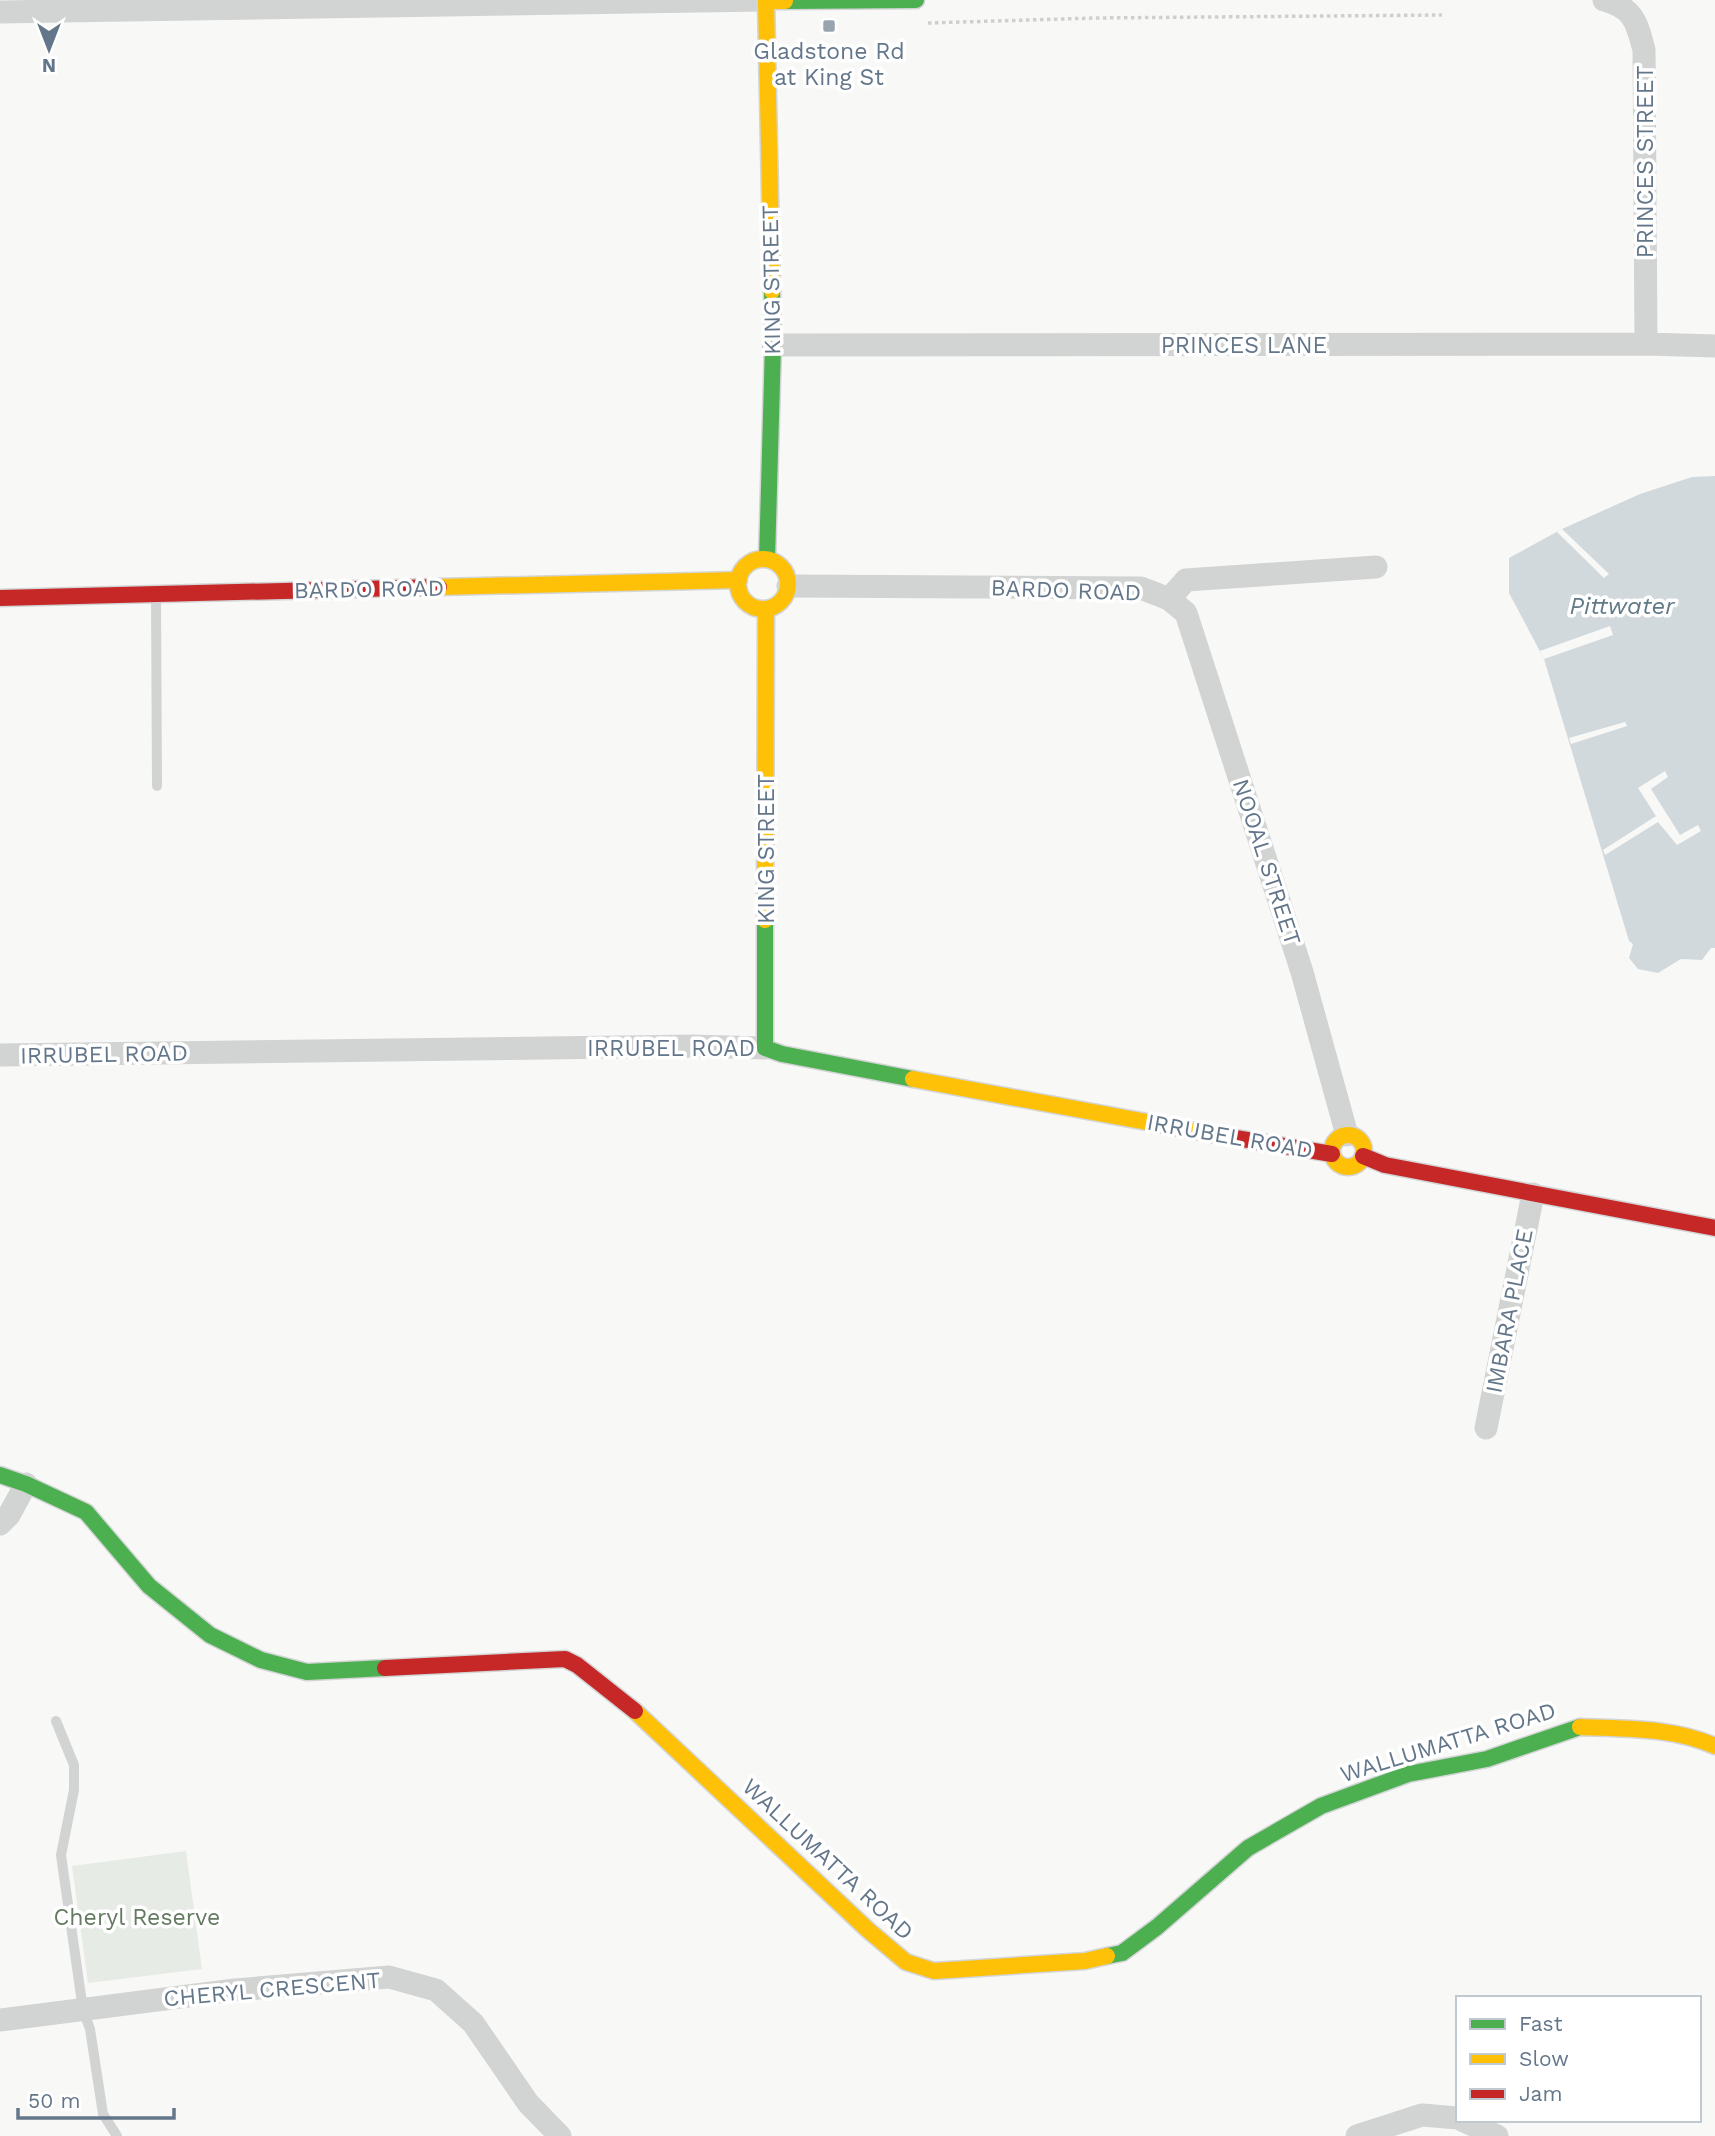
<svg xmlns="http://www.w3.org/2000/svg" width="1715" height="2136" font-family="'Work Sans',sans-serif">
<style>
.green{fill:#e7ebe5}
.water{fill:#d2d9dd}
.pier{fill:#f8f8f7}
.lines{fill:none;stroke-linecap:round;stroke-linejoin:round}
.fast-casing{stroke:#d3d5d6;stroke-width:19}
.slow-casing{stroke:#d3d5d6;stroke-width:19}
.jam-casing{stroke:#d3d5d6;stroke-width:19}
.path{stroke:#cecfd0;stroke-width:3.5;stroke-dasharray:3.5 3.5;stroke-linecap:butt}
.lane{stroke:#d2d3d3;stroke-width:10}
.street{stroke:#d2d3d3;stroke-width:23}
.fast{stroke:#4caf50;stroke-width:16}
.slow{stroke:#ffc107;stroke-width:16}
.jam{stroke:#c62828;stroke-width:16}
.poi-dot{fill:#98a4b0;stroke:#fff;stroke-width:2.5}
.labels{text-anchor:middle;stroke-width:7;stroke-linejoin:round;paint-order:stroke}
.poi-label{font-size:23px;fill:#64778a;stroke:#fff}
.street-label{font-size:23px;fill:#64778a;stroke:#fff}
.park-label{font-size:23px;fill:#647a60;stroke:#fff}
.water-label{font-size:24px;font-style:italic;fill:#607985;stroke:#fff}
</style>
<rect width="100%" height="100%" fill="#f8f8f7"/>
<path class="green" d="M 186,1851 L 202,1969 L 88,1983 L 72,1866 Z"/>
<path class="water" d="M 1715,476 L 1715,948 L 1711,948 L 1702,960 L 1681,959 L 1658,973 L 1638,969 L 1629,958 L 1633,944 L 1629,941 L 1544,659 L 1509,593 L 1509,558 L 1562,529 L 1640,494 L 1692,477 Z"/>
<path class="pier" d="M 1562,529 L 1609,574 L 1604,578 L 1557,532 Z
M 1610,626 L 1613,635 L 1544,659 L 1540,651 Z
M 1625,722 L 1627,726 L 1571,744 L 1569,738 Z
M 1665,771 L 1668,777 L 1651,789 L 1680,835 L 1698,825 L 1701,831 L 1677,845 L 1658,822 L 1605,855 L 1603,850 L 1656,816 L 1638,788 Z"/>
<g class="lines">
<defs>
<path id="fast" d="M 785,1 L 916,0
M 767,559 L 773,345 L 772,291
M 765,920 L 765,1048 L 782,1054 L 913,1079
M 0,1475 L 26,1484 L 86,1512 L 149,1586 L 210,1635 L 261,1660 L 307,1672 L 385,1668
M 1107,1956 L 1122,1953 L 1157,1927 L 1248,1848 L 1321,1806 L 1408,1774 L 1487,1759 L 1580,1727"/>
<path id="slow" d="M 772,291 L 766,1 L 785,1
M738 584a25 25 0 1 1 50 0a25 25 0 1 1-50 0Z
M 439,587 L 739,580
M 765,920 L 766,609
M 913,1079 L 1212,1134
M1332 1151a16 16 0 1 1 32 0a16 16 0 1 1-32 0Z
M 635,1711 L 868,1930 L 906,1962 L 934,1971 L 1085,1961 L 1107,1956
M 1580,1727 C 1626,1729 1672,1727 1715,1746"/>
<path id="jam" d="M 0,598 L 439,587
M 1212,1134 L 1332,1154
M 1363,1156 L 1385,1165 L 1715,1228
M 385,1668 L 565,1659 L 577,1665 L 635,1711"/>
</defs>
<use href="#fast" class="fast-casing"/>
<use href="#slow" class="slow-casing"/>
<use href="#jam" class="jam-casing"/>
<path class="path" d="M 928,23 L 1095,18 L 1442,15"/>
<path class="lane" d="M 156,597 L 157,786
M 56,1721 L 74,1765 L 74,1790 L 61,1855 L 83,2010 L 90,2029 L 103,2114 L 117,2136"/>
<path class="street" d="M 1604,0 C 1634,8 1637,23 1644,50 L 1646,344
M 0,12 L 766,0
M 773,345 L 1646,344 L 1715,346
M 788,586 L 1141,588 L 1169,599 L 1186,613 L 1302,972 L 1347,1135
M 1169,599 L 1186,580 L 1376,567
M 0,1055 L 693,1046 L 765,1048
M 1486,1428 L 1533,1194
M 0,1524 L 9,1515 L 26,1484
M 0,2020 L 235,1990 L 389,1977 L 436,1990 L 473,2023 L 528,2103 L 560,2136
M 1462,2120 L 1497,2136
M 1357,2136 L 1422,2115 L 1458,2118"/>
<use href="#fast" class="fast"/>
<use href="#slow" class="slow"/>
<use href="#jam" class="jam"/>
</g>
<rect class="poi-dot" x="822" y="19" width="14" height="14" rx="3.5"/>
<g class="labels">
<g class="poi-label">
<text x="829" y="59">Gladstone Rd<tspan x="829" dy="26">at King St</tspan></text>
</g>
<g class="street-label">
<text transform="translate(1645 162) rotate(-90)" y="8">PRINCES STREET</text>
<text transform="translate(771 280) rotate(-91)" y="8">KING STREET</text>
<text x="1244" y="353">PRINCES LANE</text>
<text transform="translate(369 589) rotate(-1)" y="8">BARDO ROAD</text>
<text transform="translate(1066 590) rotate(2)" y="8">BARDO ROAD</text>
<text transform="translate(766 849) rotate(-90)" y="8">KING STREET</text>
<text transform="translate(1267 862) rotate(72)" y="8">NOOAL STREET</text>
<text x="671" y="1056">IRRUBEL ROAD</text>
<text transform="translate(104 1054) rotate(-1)" y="8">IRRUBEL ROAD</text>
<text transform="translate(1230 1136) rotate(10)" y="8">IRRUBEL ROAD</text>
<text transform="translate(1509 1311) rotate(-79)" y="8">IMBARA PLACE</text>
<text transform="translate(1448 1742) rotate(-17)" y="8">WALLUMATTA ROAD</text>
<text transform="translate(828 1859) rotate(43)" y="8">WALLUMATTA ROAD</text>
<text transform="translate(272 1989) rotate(-5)" y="8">CHERYL CRESCENT</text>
</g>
<g class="park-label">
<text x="137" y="1925">Cheryl Reserve</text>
</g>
<g class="water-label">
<text x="1622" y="614">Pittwater</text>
</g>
</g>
<rect x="1456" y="1996" width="245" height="126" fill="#ffffff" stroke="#c1c9d0" stroke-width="2"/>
<rect x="1470" y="2019" width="35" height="10" fill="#4caf50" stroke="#c1c9d0" stroke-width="2"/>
<text x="1519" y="2031" font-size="21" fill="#64778a">Fast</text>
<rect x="1470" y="2054" width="35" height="10" fill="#ffc107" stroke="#c1c9d0" stroke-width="2"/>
<text x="1519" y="2066" font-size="21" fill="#64778a">Slow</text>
<rect x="1470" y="2089" width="35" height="10" fill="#c62828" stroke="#c1c9d0" stroke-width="2"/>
<text x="1519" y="2101" font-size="21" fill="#64778a">Jam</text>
<g transform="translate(49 49) rotate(180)" stroke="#ffffff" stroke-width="5" paint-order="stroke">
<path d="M0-5L12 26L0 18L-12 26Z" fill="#64778a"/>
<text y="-10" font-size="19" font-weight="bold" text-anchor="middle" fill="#64778a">N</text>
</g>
<path d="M18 2108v10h156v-10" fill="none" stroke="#64778a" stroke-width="3.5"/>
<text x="28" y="2108" font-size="21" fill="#64778a" stroke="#ffffff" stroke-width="5" paint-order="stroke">50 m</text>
</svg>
